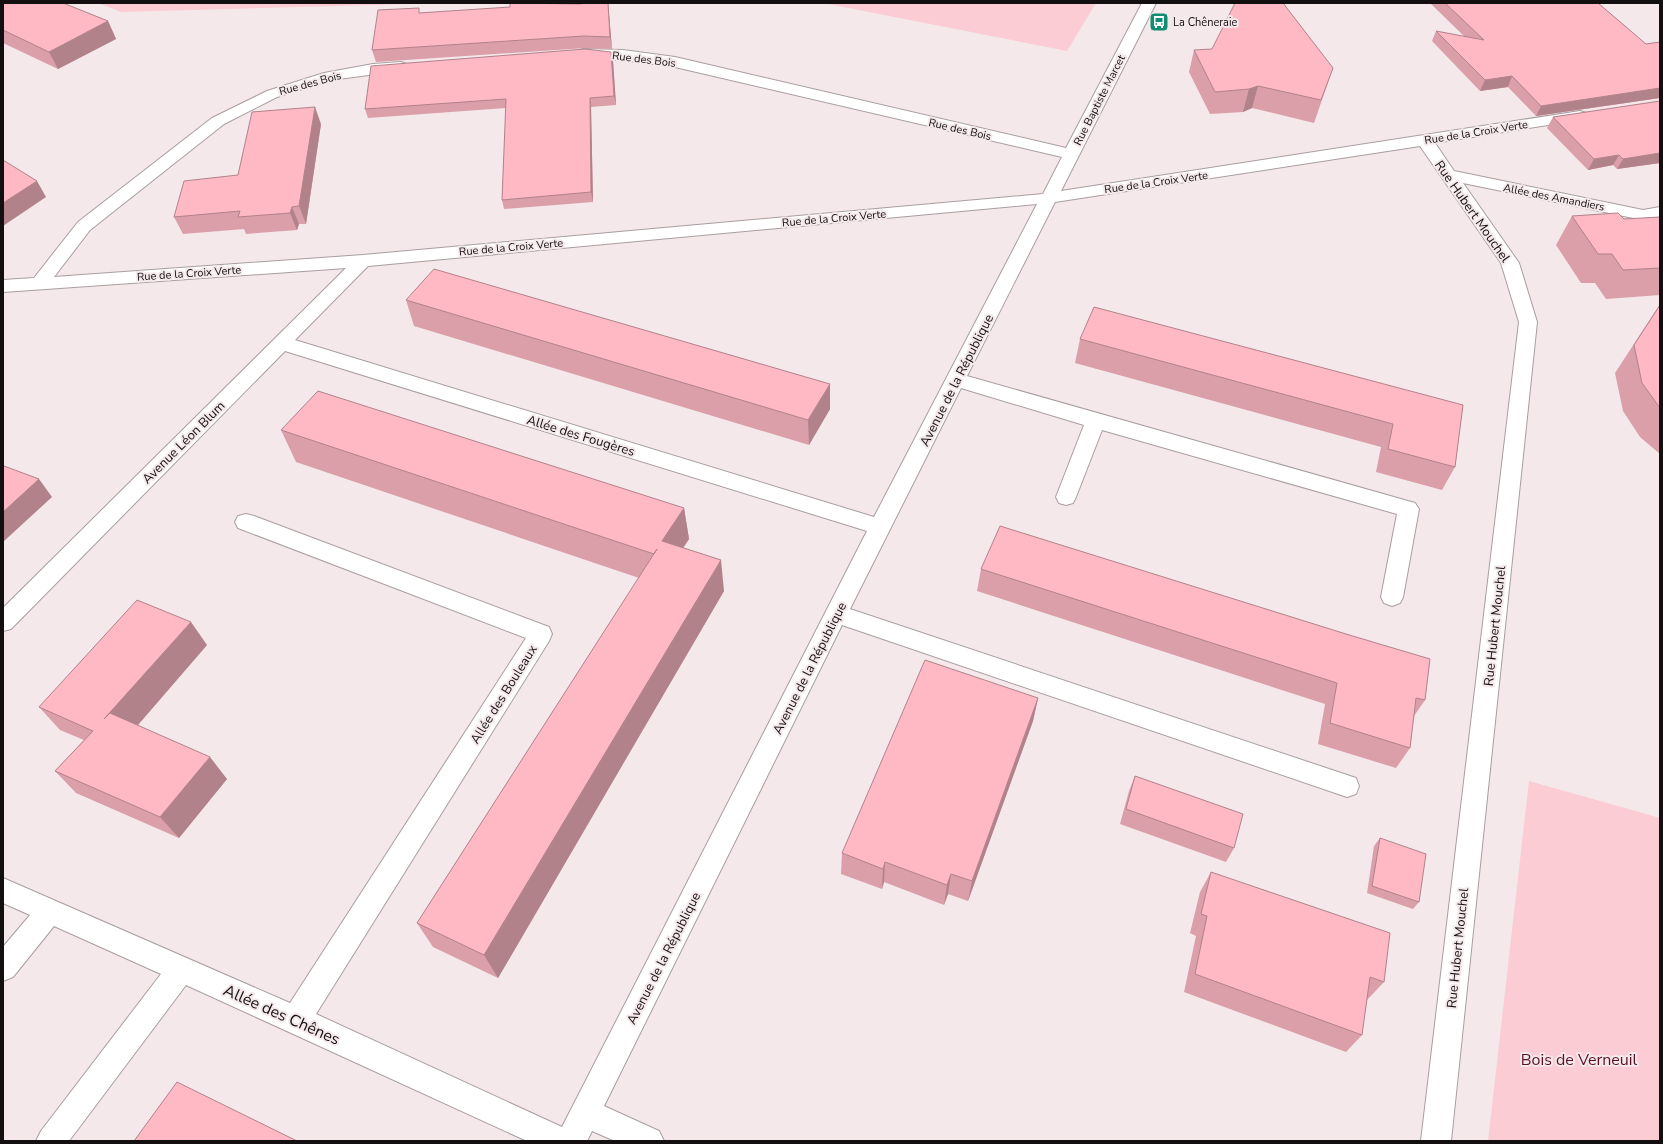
<svg xmlns="http://www.w3.org/2000/svg" width="1663" height="1144" font-family="'Nunito Sans',sans-serif">
<style>
.green{fill:#fbccd3}
.lines{fill:none;stroke-linecap:round;stroke-linejoin:round}
.minor-casing{stroke:#a99e9f;stroke-width:2}
.minor{fill:#fff;fill-rule:evenodd}
.wall{fill:#da9fa9}
.shaded-wall{fill:#b2828a}
.building{fill:#feb9c5;stroke:#b2828a}
.labels{text-anchor:middle;stroke-width:4;stroke-linejoin:round;paint-order:stroke}
.far-poi-label{font-size:11px;fill:#130f10;stroke:#f4e8ea;text-anchor:start}
.far-street-label{font-size:11px;fill:#130f10;stroke:#f4e8ea}
.street-label{font-size:13px;fill:#130f10;stroke:#f4e8ea}
.near-street-label{font-size:16px;fill:#130f10;stroke:#f4e8ea}
.near-park-label{font-size:16px;fill:#5b1229;stroke:#f4e8ea}
</style>
<rect width="100%" height="100%" fill="#f4e8ea"/>
<path class="green" d="M 98,3 L 443,3 L 121,12 Z
M 823,3 L 1096,3 L 1067,51 Z
M 1529,781 L 1660,818 L 1660,1141 L 1488,1141 Z"/>
<g class="lines">
<defs>
<path id="minor" d="M 1142,3 L 1156,3 L 1061,191 L 1580,111 L 1586,113 L 1588,116 L 1586,119 L 1435,143 L 1454,171 L 1643,210 L 1660,207 L 1660,217 L 1643,220 L 1463,183 L 1519,263 L 1537,322 L 1451,1141 L 1421,1141 L 1519,322 L 1501,263 L 1420,146 L 1055,202 L 967,376 L 1415,503 L 1419,509 L 1403,597 L 1400,603 L 1392,606 L 1384,603 L 1381,597 L 1397,514 L 1102,430 L 1076,497 L 1073,503 L 1066,505 L 1059,503 L 1056,497 L 1084,425 L 961,388 L 850,609 L 1347,775 L 1356,778 L 1359,786 L 1356,794 L 1347,797 L 842,625 L 604,1106 L 659,1131 L 664,1141 L 615,1141 L 592,1131 L 587,1141 L 527,1141 L 186,985 L 69,1141 L 36,1141 L 41,1131 L 161,974 L 54,926 L 13,977 L 3,981 L 3,947 L 30,915 L 3,903 L 3,878 L 290,1003 L 526,638 L 238,528 L 235,522 L 238,516 L 246,514 L 254,516 L 549,627 L 552,634 L 549,641 L 316,1014 L 562,1127 L 867,531 L 285,351 L 11,629 L 3,631 L 3,608 L 346,268 L 3,292 L 3,280 L 34,278 L 78,222 L 212,118 L 267,91 L 324,73 L 373,64 L 401,62 L 406,64 L 409,67 L 406,70 L 331,80 L 277,97 L 224,124 L 90,230 L 54,277 L 363,255 L 1043,194 L 1062,157 L 675,67 L 623,60 L 583,59 L 578,57 L 575,54 L 578,51 L 583,49 L 623,50 L 675,57 L 1066,148 ZM 1037,204 L 874,517 L 295,340 L 368,266 Z"/>
</defs>
<use href="#minor" class="minor-casing"/>
<use href="#minor" class="minor"/>
</g>
<path class="wall" d="M 3,3 L 108,21 L 116,39 L 58,69 L 3,43 Z
M 608,3 L 609,14 L 612,49 L 586,48 L 376,62 L 372,50 L 421,13 L 579,4 Z
M 1430,3 L 1598,3 L 1646,44 L 1660,42 L 1660,98 L 1536,116 L 1508,87 L 1480,91 L 1432,41 L 1436,31 L 1465,37 Z
M 1194,50 L 1333,68 L 1314,123 L 1252,108 L 1243,112 L 1210,114 L 1189,72 Z
M 613,61 L 616,105 L 591,107 L 593,202 L 504,209 L 502,200 L 506,108 L 368,118 L 365,109 Z
M 1660,101 L 1660,163 L 1617,169 L 1613,165 L 1588,170 L 1547,128 L 1553,117 Z
M 321,124 L 306,224 L 299,224 L 297,230 L 246,234 L 244,229 L 183,234 L 174,217 L 238,175 Z
M 1572,216 L 1624,219 L 1660,217 L 1660,295 L 1606,299 L 1595,283 L 1581,283 L 1556,245 Z
M 406,300 L 830,384 L 830,409 L 809,445 L 414,326 Z
M 1660,304 L 1660,454 L 1640,437 L 1623,411 L 1615,373 Z
M 1080,339 L 1463,405 L 1455,467 L 1442,490 L 1376,472 L 1381,447 L 1075,363 Z
M 281,430 L 684,508 L 689,539 L 683,548 L 724,591 L 498,978 L 433,947 L 417,923 L 639,578 L 296,462 Z
M 981,569 L 1425,700 L 1414,716 L 1410,748 L 1396,768 L 1318,744 L 1325,704 L 977,591 Z
M 207,645 L 138,725 L 227,779 L 179,838 L 76,793 L 55,771 L 84,740 L 60,730 L 39,707 Z
M 1038,698 L 1033,721 L 968,901 L 948,894 L 944,905 L 884,882 L 882,889 L 841,874 L 842,853 Z
M 1135,776 L 1234,848 L 1226,862 L 1120,824 L 1129,791 Z
M 1380,838 L 1419,902 L 1413,909 L 1367,893 L 1374,846 Z
M 1211,872 L 1384,982 L 1367,1000 L 1362,1035 L 1346,1052 L 1184,992 L 1196,936 L 1190,933 L 1200,892 Z"/>
<path class="shaded-wall" d="M 608,3 L 609,14 L 612,49 L 610,37 Z
M 108,21 L 116,39 L 58,69 L 49,52 Z
M 611,52 L 613,61 L 616,105 L 614,96 Z
M 1512,76 L 1508,87 L 1480,91 L 1485,80 Z
M 1258,86 L 1252,108 L 1243,112 L 1249,89 Z
M 1660,88 L 1660,98 L 1536,116 L 1541,106 Z
M 590,98 L 591,107 L 593,202 L 591,192 Z
M 315,107 L 321,124 L 306,224 L 299,206 Z
M 1660,153 L 1660,163 L 1617,169 L 1623,159 Z
M 1619,155 L 1613,165 L 1588,170 L 1594,159 Z
M 37,181 L 46,197 L 3,226 L 3,203 Z
M 292,207 L 299,224 L 297,230 L 290,213 Z
M 830,384 L 830,409 L 809,445 L 808,420 Z
M 39,479 L 52,497 L 3,542 L 3,512 Z
M 684,508 L 689,539 L 667,572 L 662,541 Z
M 721,560 L 724,591 L 498,978 L 484,955 Z
M 191,622 L 207,645 L 124,741 L 104,719 Z
M 1038,698 L 1033,721 L 968,901 L 972,881 Z
M 210,757 L 227,779 L 179,838 L 160,817 Z
M 885,862 L 884,882 L 882,889 L 883,869 Z
M 951,874 L 948,894 L 944,905 L 947,885 Z"/>
<path class="building" d="M 3,3 L 63,3 L 108,21 L 49,52 L 3,30 Z
M 510,3 L 579,4 L 591,3 L 608,3 L 610,37 L 584,36 L 372,50 L 378,10 L 419,8 L 419,13 L 510,7 Z
M 1235,3 L 1283,3 L 1333,68 L 1321,100 L 1258,86 L 1249,89 L 1215,92 L 1194,50 L 1212,49 Z
M 1445,3 L 1598,3 L 1646,44 L 1660,42 L 1660,88 L 1541,106 L 1512,76 L 1485,80 L 1436,31 L 1484,40 Z
M 585,49 L 611,52 L 614,96 L 590,98 L 591,192 L 502,200 L 506,99 L 365,109 L 371,66 Z
M 1660,101 L 1660,153 L 1623,159 L 1619,155 L 1594,159 L 1553,117 Z
M 315,107 L 299,206 L 292,207 L 290,213 L 238,217 L 240,211 L 174,217 L 184,181 L 238,175 L 252,112 Z
M 3,160 L 37,181 L 3,203 Z
M 1618,213 L 1624,219 L 1660,217 L 1660,268 L 1623,270 L 1612,254 L 1598,254 L 1572,216 Z
M 434,269 L 830,384 L 808,420 L 406,300 Z
M 1660,305 L 1660,408 L 1642,383 L 1634,345 Z
M 1094,307 L 1463,405 L 1455,467 L 1388,449 L 1393,424 L 1080,339 Z
M 318,391 L 684,508 L 662,541 L 721,560 L 484,955 L 417,923 L 657,549 L 654,554 L 281,430 Z
M 4,466 L 39,479 L 3,512 L 3,467 Z
M 1000,526 L 1346,634 L 1430,659 L 1425,700 L 1416,698 L 1410,748 L 1330,723 L 1337,683 L 981,569 Z
M 137,600 L 191,622 L 104,719 L 110,713 L 210,757 L 160,817 L 55,771 L 93,731 L 39,707 Z
M 925,660 L 1038,698 L 972,881 L 951,874 L 947,885 L 885,862 L 883,869 L 842,853 Z
M 1135,776 L 1243,814 L 1234,848 L 1126,809 Z
M 1380,838 L 1426,854 L 1419,902 L 1372,886 Z
M 1211,872 L 1390,933 L 1384,982 L 1370,977 L 1362,1035 L 1195,974 L 1207,916 L 1201,914 Z
M 177,1082 L 297,1141 L 134,1141 Z"/>
<defs>
<symbol id="bus-square" viewBox="-11 -11 22 22"><rect x="-9" y="-9" width="18" height="18" rx="4" fill="#0f8e73" stroke="#f4e8ea"/><path d="M-5-6H5V4H4V6H2V4H-2V6H-4V4H-5ZM-3.5-4V0h7V-4ZM-3.5 1.2v1.5H-2V1.2ZM2 1.2v1.5H3.5V1.2Z" fill="#fff"/></symbol>
</defs>
<g fill-rule="evenodd">
<use href="#bus-square" x="1148" y="11" width="22" height="22"/>
</g>
<g class="labels">
<g class="far-poi-label">
<text x="1173" y="26">La Chêneraie</text>
</g>
<g class="far-street-label">
<text transform="translate(644 59) rotate(7)" y="4">Rue des Bois</text>
<text transform="translate(310 83) rotate(-15)" y="4">Rue des Bois</text>
<text transform="translate(1099 100) rotate(-63)" y="4">Rue Baptiste Marcet</text>
<text transform="translate(960 129) rotate(13)" y="4">Rue des Bois</text>
<text transform="translate(1476 132) rotate(-9)" y="4">Rue de la Croix Verte</text>
<text transform="translate(1156 182) rotate(-8)" y="4">Rue de la Croix Verte</text>
<text transform="translate(1554 197) rotate(11)" y="4">Allée des Amandiers</text>
<text transform="translate(834 218) rotate(-5)" y="4">Rue de la Croix Verte</text>
<text transform="translate(511 247) rotate(-5)" y="4">Rue de la Croix Verte</text>
<text transform="translate(189 273) rotate(-4)" y="4">Rue de la Croix Verte</text>
</g>
<g class="street-label">
<text transform="translate(1473 211) rotate(55)" y="5">Rue Hubert Mouchel</text>
<text transform="translate(956 380) rotate(-63)" y="5">Avenue de la République</text>
<text transform="translate(581 435) rotate(17)" y="5">Allée des Fougères</text>
<text transform="translate(183 442) rotate(-45)" y="5">Avenue Léon Blum</text>
<text transform="translate(1494 626) rotate(-84)" y="5">Rue Hubert Mouchel</text>
<text transform="translate(809 668) rotate(-63)" y="5">Avenue de la République</text>
<text transform="translate(503 694) rotate(-58)" y="5">Allée des Bouleaux</text>
<text transform="translate(1457 948) rotate(-84)" y="5">Rue Hubert Mouchel</text>
<text transform="translate(663 958) rotate(-63)" y="5">Avenue de la République</text>
</g>
<g class="near-street-label">
<text transform="translate(282 1014) rotate(24)" y="6">Allée des Chênes</text>
</g>
<g class="near-park-label">
<text x="1579" y="1065">Bois de Verneuil</text>
</g>
</g>
<rect width="1663" height="1144" fill="none" stroke="#130f10" stroke-width="8"/>
</svg>
